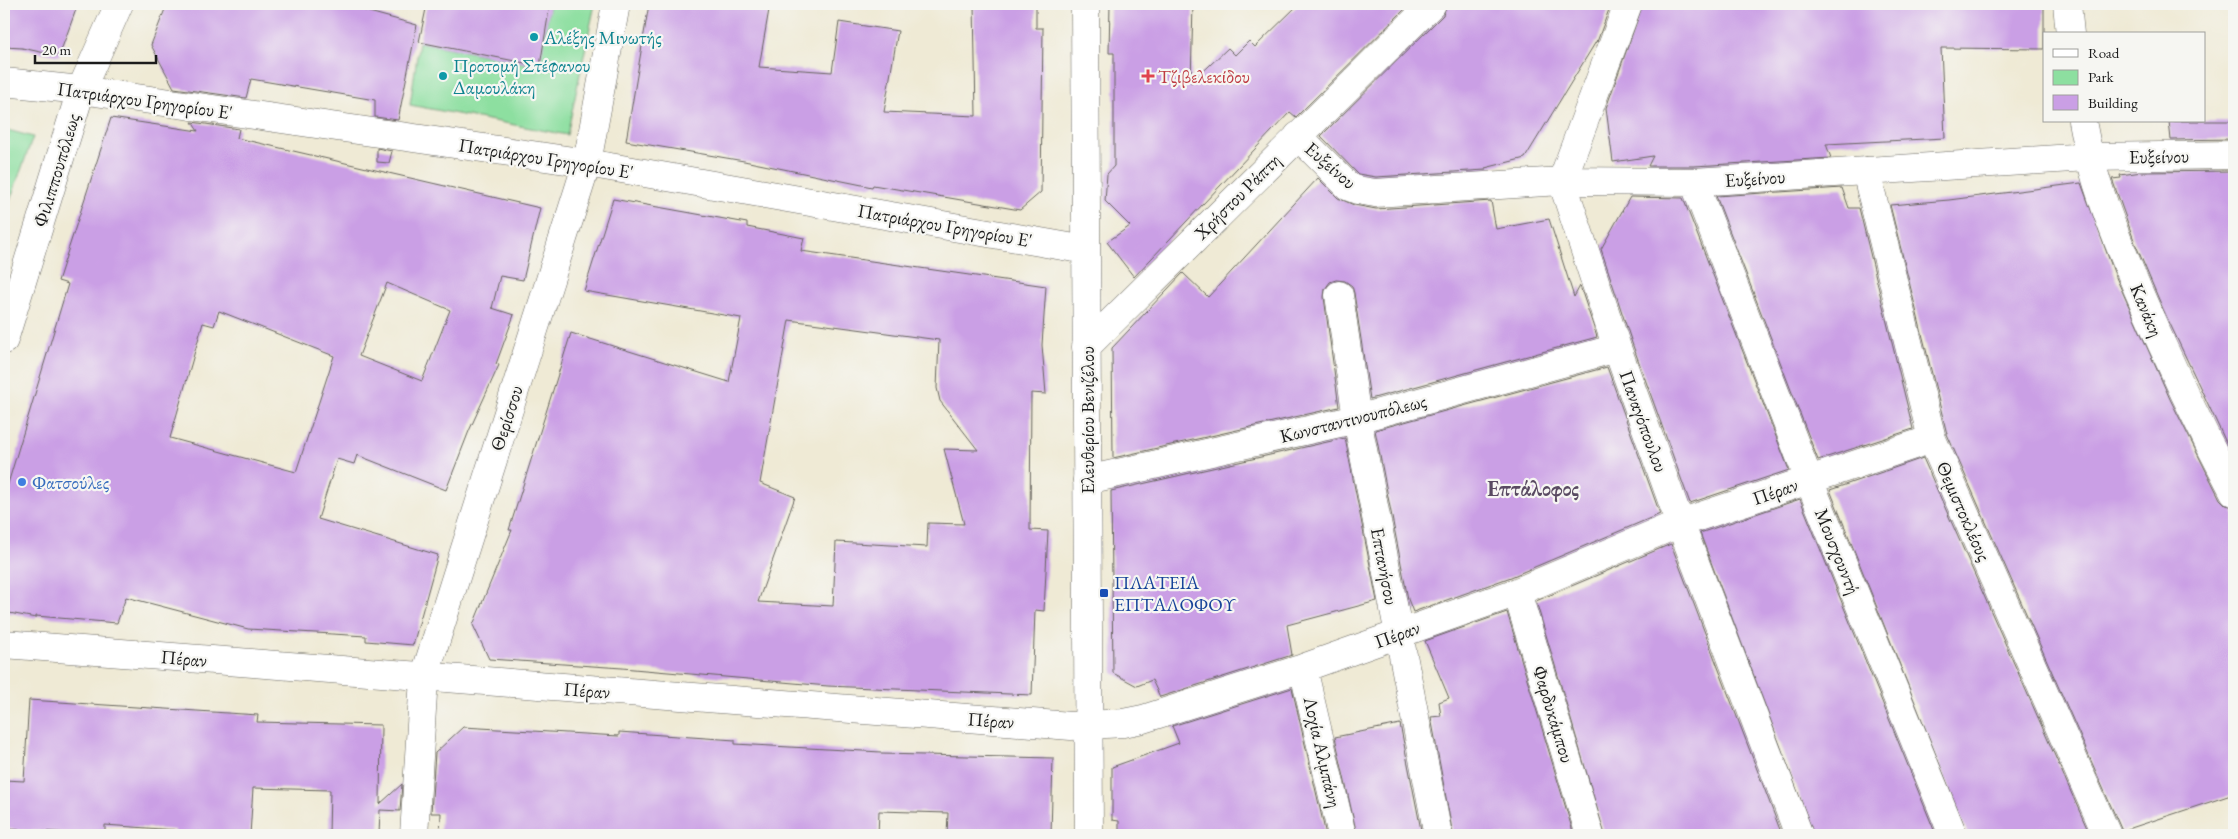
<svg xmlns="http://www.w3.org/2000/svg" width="2238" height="839" font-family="'EB Garamond',serif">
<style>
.green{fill:#8ddfa0;stroke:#547e5e}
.building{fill:#ca9fe5;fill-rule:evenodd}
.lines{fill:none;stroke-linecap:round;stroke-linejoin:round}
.street-casing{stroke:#66645d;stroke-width:29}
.secondary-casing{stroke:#66645d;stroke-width:29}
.street{stroke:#fff;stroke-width:28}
.secondary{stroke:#fff;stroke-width:28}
.culture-dot{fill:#0f9aa8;stroke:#f6f6f2;stroke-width:2}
.health-dot{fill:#e0444e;stroke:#f6f6f2;stroke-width:2}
.shop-dot{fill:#3f7fe0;stroke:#f6f6f2;stroke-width:2}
.transit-dot{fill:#1a4fb4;stroke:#f6f6f2;stroke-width:2}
.labels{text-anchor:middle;stroke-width:4.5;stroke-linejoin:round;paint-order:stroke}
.culture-label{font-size:19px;fill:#0d838f;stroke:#f6f6f2;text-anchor:start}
.health-label{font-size:19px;fill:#be3a42;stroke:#f6f6f2;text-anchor:start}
.street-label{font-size:19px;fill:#1c1c1c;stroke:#f6f6f2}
.shop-label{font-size:19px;fill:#366cbe;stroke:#f6f6f2;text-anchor:start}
.transit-label{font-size:19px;fill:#164399;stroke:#f6f6f2;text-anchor:start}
.quarter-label{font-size:21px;font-weight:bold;fill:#594a62;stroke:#f6f6f2}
</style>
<rect width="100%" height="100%" fill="#f6f6f2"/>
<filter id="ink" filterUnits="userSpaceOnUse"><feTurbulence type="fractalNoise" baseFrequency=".02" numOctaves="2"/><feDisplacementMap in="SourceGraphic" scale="10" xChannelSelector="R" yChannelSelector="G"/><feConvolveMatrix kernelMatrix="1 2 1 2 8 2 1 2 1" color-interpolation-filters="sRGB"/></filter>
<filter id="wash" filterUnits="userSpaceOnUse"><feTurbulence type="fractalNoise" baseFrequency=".0096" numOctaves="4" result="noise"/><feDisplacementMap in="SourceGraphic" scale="20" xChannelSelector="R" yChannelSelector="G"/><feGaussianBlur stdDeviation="1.12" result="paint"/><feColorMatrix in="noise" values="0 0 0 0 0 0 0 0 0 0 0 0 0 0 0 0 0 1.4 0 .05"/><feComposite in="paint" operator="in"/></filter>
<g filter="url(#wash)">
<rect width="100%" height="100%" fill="#efead5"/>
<path class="green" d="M 550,4 L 595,4 L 567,135 L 410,105 L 419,42 L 539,66 Z
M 4,129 L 33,137 L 4,217 Z"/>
<g id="blocks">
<path class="building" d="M 4,4 L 78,4 L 59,56 L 22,48 L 4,47 Z
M 167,4 L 340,4 L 417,25 L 398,120 L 375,117 L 375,100 L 251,79 L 246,98 L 174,88 L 151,45 Z
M 427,4 L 550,4 L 540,66 L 419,42 Z
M 649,4 L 770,4 L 759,67 L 832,72 L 839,22 L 898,31 L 884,112 L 976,116 L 974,4 L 1036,4 L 1036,28 L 1043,28 L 1041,192 L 1020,210 L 873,185 L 872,187 L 744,161 L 626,141 Z
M 1110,4 L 1193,4 L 1191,83 L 1228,48 L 1235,55 L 1249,41 L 1255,47 L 1299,4 L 1410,4 L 1296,117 L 1290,112 L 1134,277 L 1107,242 L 1130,226 L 1105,201 L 1107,174 L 1114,166 L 1114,53 L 1109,53 Z
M 1447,4 L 1611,4 L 1597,42 L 1597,40 L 1525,158 L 1485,168 L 1485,170 L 1376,177 L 1358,174 L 1321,136 L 1443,15 Z
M 1643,4 L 2044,4 L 2044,49 L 1941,48 L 1945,138 L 1826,144 L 1831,158 L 1694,166 L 1648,166 L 1653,156 L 1613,162 L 1606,108 Z
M 111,118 L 198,131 L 192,122 L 239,129 L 237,138 L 540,208 L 523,280 L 500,276 L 492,308 L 514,315 L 496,364 L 499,365 L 469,431 L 446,490 L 357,455 L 354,464 L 337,459 L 318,519 L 438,555 L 413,645 L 366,641 L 366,636 L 248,629 L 126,597 L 117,623 L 36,616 L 36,618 L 4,612 L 4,497 L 68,284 L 58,281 ZM 387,283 L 450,310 L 422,381 L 359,356 ZM 219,311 L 334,356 L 296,472 L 170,438 L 203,323 L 214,326 Z
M 2169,121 L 2234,121 L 2234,139 L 2171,140 Z
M 377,148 L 392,151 L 389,163 L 377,162 Z
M 2234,171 L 2234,459 L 2163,309 L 2135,243 L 2112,179 L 2121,178 L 2120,175 L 2142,172 Z
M 1318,178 L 1338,198 L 1354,205 L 1376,209 L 1491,201 L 1496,229 L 1549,219 L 1574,297 L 1580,286 L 1597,337 L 1370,399 L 1354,293 L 1352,286 L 1345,281 L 1336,280 L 1330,282 L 1325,289 L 1324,297 L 1339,407 L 1113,458 L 1112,348 L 1183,273 L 1208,297 Z
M 2081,183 L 2115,275 L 2170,399 L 2220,499 L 2226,505 L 2234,507 L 2234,794 L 2122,831 L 1947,434 L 1890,205 L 1949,200 Z
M 1842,188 L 1849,208 L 1859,208 L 1913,429 L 1818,460 L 1716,196 Z
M 1630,197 L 1683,198 L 1789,470 L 1690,503 L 1632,343 L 1601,249 Z
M 613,199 L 747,223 L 747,227 L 804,238 L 801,251 L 1046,286 L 1042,345 L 1046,394 L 1031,393 L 1030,530 L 1048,531 L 1044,611 L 1035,610 L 1032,695 L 828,686 L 622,668 L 489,659 L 473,625 L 512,530 L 509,530 L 571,333 L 729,382 L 741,318 L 584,291 ZM 789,320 L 939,340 L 937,388 L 940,401 L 978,450 L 944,449 L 964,524 L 928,523 L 927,547 L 836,542 L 833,606 L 758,602 L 795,497 L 760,483 Z
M 1607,367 L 1660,514 L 1511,577 L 1413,612 L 1408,599 L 1375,430 Z
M 1345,438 L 1377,601 L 1287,625 L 1292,655 L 1160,697 L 1152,680 L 1137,686 L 1113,673 L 1111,491 Z
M 1923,458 L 2090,835 L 1968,835 L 1830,490 Z
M 1800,499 L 1936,835 L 1814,835 L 1700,533 Z
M 1671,544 L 1782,835 L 1605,835 L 1536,601 Z
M 1507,612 L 1574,835 L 1453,835 L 1431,717 L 1441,716 L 1439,702 L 1449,698 L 1425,641 Z
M 1292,688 L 1326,835 L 1119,835 L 1119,821 L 1112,820 L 1112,767 L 1179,743 L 1172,726 Z
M 29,700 L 258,715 L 257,722 L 381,725 L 380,804 L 402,784 L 400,811 L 380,810 L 379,835 L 329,835 L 330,790 L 253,788 L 250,835 L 175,835 L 175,830 L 105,825 L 105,835 L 4,829 L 4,780 L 24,781 Z
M 1400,724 L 1422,835 L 1357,835 L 1335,737 Z
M 463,727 L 619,736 L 619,732 L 735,740 L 735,744 L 881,752 L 881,754 L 1053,758 L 1051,835 L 947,835 L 948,813 L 879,811 L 878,835 L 440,835 L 441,813 L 431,813 L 435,753 Z"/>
</g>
</g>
<g filter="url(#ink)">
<use href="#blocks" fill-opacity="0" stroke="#66645d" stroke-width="1"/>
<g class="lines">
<defs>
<path id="street" d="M 1628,4 L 1562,181 L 1617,348 L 1680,523 L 1799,835
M 2067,4 L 2070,34
M 2082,121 C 2092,180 2115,235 2138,290 C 2167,358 2199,426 2234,492
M 1298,136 L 1349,187 L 1357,190 L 1375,193 L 1562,181 L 1694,182 L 2088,157 L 2234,155
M 1866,171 L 1932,439 L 2107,835
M 1694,182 L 1809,480 L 1953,835
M 1339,295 L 1357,419 L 1438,835
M 1086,347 L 1432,4
M 1087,480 L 1357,419 L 1617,348
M 1517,592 L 1590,835
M 4,644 L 1071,726 L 1123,723 L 1143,719 L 1303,668 L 1517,592 L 1680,523 L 1932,439
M 1303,668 L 1342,835
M 414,835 L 424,678 L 587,163 L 616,4"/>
<path id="secondary" d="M 1085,4 L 1089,835
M 4,82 L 81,90 L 587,163 L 1086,250
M 4,340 L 81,90 L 119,4"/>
</defs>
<use href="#street" class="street-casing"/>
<use href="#secondary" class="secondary-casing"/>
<use href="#street" class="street"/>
<use href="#secondary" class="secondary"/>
</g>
</g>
<g class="culture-dot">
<circle cx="534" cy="37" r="5"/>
<circle cx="443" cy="76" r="5"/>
</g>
<path class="health-dot" d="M1145.5 68.5h5v5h5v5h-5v5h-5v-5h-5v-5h5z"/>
<circle class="shop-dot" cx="22" cy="482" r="5"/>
<rect class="transit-dot" x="1099" y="588" width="10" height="10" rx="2.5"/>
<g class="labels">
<g class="culture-label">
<text x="544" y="44">Αλέξης Μινωτής</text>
<text x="453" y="72">Προτομή Στέφανου<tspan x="453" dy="22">Δαμουλάκη</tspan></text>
</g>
<g class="health-label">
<text x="1158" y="83">Τζιβελεκίδου</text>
</g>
<g class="street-label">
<text transform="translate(145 100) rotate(8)" y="7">Πατριάρχου Γρηγορίου Ε'</text>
<text transform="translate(2159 156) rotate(-1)" y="7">Ευξείνου</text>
<text transform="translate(546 158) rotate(9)" y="7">Πατριάρχου Γρηγορίου Ε'</text>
<text transform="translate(1331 165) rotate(41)" y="7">Ευξείνου</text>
<text transform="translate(56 170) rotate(-73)" y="7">Φιλιππουπόλεως</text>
<text transform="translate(1755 178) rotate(-4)" y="7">Ευξείνου</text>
<text transform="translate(1237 196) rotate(-45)" y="7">Χρήστου Ράπτη</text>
<text transform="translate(945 225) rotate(10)" y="7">Πατριάρχου Γρηγορίου Ε'</text>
<text transform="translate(2147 310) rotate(67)" y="7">Κανάκη</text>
<text transform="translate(506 418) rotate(-72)" y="7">Θερίσσου</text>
<text transform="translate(1353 418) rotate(-14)" y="7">Κωνσταντινουπόλεως</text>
<text transform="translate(1087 420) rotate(-90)" y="7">Ελευθερίου Βενιζέλου</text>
<text transform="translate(1644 421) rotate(70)" y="7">Παναγόπουλου</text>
<text transform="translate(1775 491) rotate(-19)" y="7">Πέραν</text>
<text transform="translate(1964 511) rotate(66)" y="7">Θεμιστοκλέους</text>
<text transform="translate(1838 551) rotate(68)" y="7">Μουσχουντή</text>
<text transform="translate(1385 566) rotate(79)" y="7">Επτανήσου</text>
<text transform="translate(1397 634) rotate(-20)" y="7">Πέραν</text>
<text transform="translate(184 658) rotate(5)" y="7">Πέραν</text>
<text transform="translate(587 690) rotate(4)" y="7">Πέραν</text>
<text transform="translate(1554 714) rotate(73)" y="7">Φαρδυκάμπου</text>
<text transform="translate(991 720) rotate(4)" y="7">Πέραν</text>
<text transform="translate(1323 752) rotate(77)" y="7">Λοχία Αλμπάνη</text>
</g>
<g class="shop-label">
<text x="32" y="489">Φατσούλες</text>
</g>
<g class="transit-label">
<text x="1114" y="589">ΠΛΑΤΕΙΑ<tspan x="1114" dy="22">ΕΠΤΑΛΟΦΟΥ</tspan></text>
</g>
<g class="quarter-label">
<text x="1533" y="496">Επτάλοφος</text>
</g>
</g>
<rect width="2238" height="839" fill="none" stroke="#f6f6f2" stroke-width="20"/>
<rect x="2043" y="32" width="162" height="90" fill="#f6f6f2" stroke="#9f9f9c"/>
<rect x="2053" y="49" width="25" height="8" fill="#ffffff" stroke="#9f9f9c"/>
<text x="2088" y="58" font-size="15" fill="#1c1c1c">Road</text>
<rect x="2053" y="70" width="25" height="15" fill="#8ddfa0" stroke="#9f9f9c"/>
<text x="2088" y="82" font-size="15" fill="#1c1c1c">Park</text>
<rect x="2053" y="95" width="25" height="15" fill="#ca9fe5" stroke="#9f9f9c"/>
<text x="2088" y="108" font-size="15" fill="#1c1c1c">Building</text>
<path d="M35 55v8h121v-8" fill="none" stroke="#1c1c1c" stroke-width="2.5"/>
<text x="42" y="55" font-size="15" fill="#1c1c1c" stroke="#f6f6f2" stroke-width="4" paint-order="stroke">20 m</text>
</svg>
